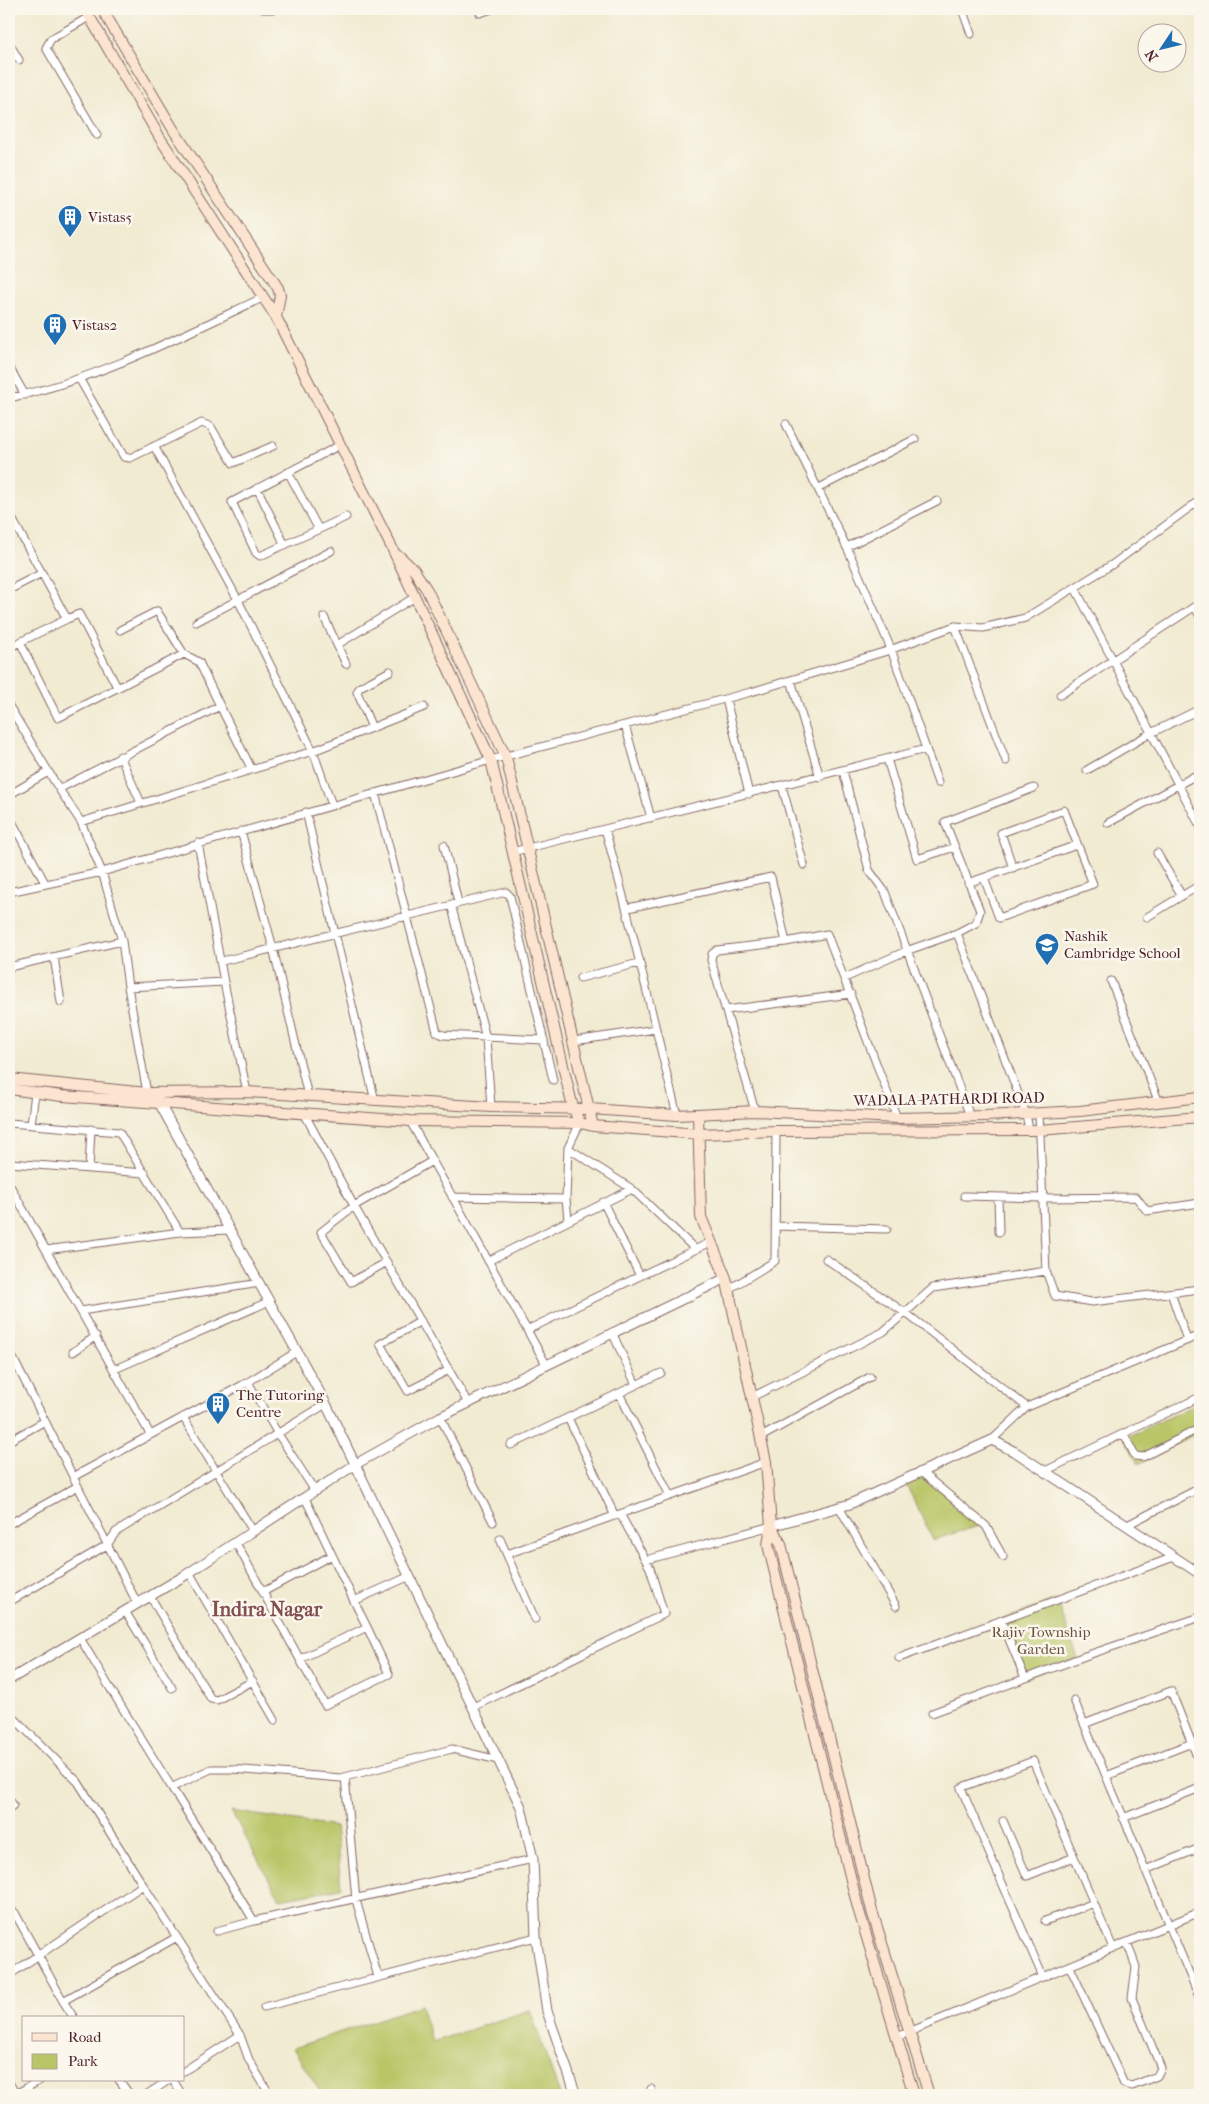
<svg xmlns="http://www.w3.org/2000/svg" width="1209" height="2104" font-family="'IM FELL French Canon',serif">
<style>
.green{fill:#b9c668;stroke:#82724a}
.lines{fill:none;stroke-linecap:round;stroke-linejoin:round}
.minor-casing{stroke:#846665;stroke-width:9}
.tertiary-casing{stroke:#846665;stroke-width:11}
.secondary-casing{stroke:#846665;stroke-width:12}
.minor{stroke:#fff;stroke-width:7}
.tertiary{stroke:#fff;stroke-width:9}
.secondary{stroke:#fce5d0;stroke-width:10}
.labels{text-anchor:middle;stroke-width:5;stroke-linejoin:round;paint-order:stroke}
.poi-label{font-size:15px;fill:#4a1f2b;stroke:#fbf7ec;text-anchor:start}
.street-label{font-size:15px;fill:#4a1f2b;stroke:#fbf7ec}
.park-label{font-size:15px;fill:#6b513d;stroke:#fbf7ec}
.district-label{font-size:20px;font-weight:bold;fill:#824f50;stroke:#fbf7ec}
</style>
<rect width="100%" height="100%" fill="#fbf7ec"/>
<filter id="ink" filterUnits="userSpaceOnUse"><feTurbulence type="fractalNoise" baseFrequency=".02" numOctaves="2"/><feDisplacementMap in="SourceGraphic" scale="10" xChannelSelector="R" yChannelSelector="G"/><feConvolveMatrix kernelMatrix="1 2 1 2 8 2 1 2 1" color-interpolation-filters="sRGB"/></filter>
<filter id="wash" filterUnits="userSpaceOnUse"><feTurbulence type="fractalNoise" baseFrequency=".0096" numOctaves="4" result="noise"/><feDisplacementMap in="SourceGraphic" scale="20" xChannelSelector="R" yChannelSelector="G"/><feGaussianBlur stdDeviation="1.12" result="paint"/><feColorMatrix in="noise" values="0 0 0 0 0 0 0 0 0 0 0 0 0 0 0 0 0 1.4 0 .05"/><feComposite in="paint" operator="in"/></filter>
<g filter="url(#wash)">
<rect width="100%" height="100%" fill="#f1ebd2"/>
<path class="green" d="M 1200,1402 L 1200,1431 L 1138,1464 L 1125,1438 Z
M 921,1472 L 985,1524 L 933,1540 L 904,1480 Z
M 1057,1600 L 1078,1659 L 1025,1678 L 1001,1620 Z
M 231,1811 L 335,1827 L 341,1888 L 280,1899 Z
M 421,2005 L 432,2042 L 530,2010 L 560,2095 L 322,2095 L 293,2048 Z"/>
</g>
<g filter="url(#ink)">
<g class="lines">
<defs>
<path id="minor" d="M 263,9 L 276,9
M 962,9 L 971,34
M 480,13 L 492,9
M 89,17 L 51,39 L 46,48 L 97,135
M 9,43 L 19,60
M 9,367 L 25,395
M 80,380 L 124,457 L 130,458 L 202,423 L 211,427 L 233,463 L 273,446
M 9,398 C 99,379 181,336 264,297
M 340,445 L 232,502 L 256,553 L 260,556 L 346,517
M 154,446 L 238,600 L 313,751 L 424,707
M 288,472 L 319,530
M 257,488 L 285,545
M 819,488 L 915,439
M 9,513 L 67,619 L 20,642 L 58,718 L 184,654 L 199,662 L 220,706
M 847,547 L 937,501
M 1075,588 L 1200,826
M 9,590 L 42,573
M 1195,606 L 1200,617
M 324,617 L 346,664
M 67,619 L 79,614 L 117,687
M 196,622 L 331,551
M 955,626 L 1006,761
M 120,630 L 157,611 L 184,654
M 337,645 L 415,597
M 9,648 L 20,642
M 791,680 L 820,777
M 1060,695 L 1200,603
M 726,699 L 749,794
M 9,706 L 59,789
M 625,725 L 651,818
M 372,728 L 357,692 L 360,687 L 390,671
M 926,749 L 938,783
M 120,756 L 141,803
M 887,759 L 917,859 L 955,847
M 1087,770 L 1151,733 L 1200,709
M 843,771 L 869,870 L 885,892 L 970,1116
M 782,786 L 804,865
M 375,793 L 437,1032 L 443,1035 L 544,1040
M 9,795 L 48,772
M 332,805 L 313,751 L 81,822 L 102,872 L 491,760 L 751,692 L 887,651 L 955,626 L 983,628 L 1025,618 L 1113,564 L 1200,500
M 306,812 L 375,1101
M 9,816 L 45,883
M 81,822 L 59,789 L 220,706 L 251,768
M 1108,823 L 1200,773
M 605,829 C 632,924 653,1020 677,1115
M 241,831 L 273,948 L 308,1096
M 444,845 L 458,902
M 512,852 L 926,749 L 891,649 L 849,552 L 786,424
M 1157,853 L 1182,896
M 984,878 L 999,918 L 1093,884 L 1064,810 L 1001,833 L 1013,868
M 968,883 L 1077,845
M 9,892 L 102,872 L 122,941
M 451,904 L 486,1038 L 491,1107
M 628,908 L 771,877 L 786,942 L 827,934 L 897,1118
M 1147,917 L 1200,885
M 54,957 L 61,1002
M 222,961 L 506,892 L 510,896 L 553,1080
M 9,967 L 122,941 L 128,987 L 224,982 L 198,843
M 580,978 L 639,963
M 845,978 L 906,951 L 957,933
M 1111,981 L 1158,1100
M 224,982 L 247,1092
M 128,987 L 147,1093
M 726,1010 L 851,994
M 574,1041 L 656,1029
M 755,1111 L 711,960 L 712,954 L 717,950 L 786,942
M 304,1113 L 354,1206 L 468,1403
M 1039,1114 L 1046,1271 L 1055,1296 L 1092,1302 L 1200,1289
M 410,1121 L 546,1364
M 9,1123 L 119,1132 L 180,1232
M 580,1123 L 568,1148 L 632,1189 L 695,1249
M 31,1124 L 35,1093
M 1029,1130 L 1026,1114 L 957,933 L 976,923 L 980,911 L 945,822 L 1034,788
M 9,1163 L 145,1173
M 89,1169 L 91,1129
M 9,1184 L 46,1250
M 964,1196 L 1043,1198 L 1136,1197 L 1147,1211 L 1200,1203
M 452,1197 L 566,1199 L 568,1148
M 998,1197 L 999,1232
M 566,1199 L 568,1220
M 603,1202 L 640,1276
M 776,1226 L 887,1229
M 826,1259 L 907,1314 L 1027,1407
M 488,1261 L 632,1189
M 387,1262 L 351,1282 L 321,1232 L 354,1206 L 432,1161
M 729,1289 L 775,1261 L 776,1131
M 1171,1293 L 1187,1340
M 81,1311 L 260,1283
M 421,1321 L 380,1344 L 408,1391 L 449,1370
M 527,1330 L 711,1242
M 612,1332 L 636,1385
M 9,1350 L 137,1603
M 73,1352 L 96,1336
M 115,1369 L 270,1301
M 248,1382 L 278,1434 L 315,1491
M 619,1393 L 670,1496
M 752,1397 L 883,1332 L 933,1288 L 1046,1271
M 183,1417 L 253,1531
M 440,1417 L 493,1522
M 568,1418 L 615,1516
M 150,1434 L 46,1250 L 180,1232 L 230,1230
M 1124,1434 L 1135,1456 L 1143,1457 L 1200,1428
M 761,1437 L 870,1377
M 992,1440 L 1027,1407 L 1200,1335
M 9,1441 L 45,1421
M 511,1445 L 661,1373
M 1045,1471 L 1200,1397
M 921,1472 L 986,1526 L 1003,1557
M 73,1477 L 248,1382 L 298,1351
M 305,1498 L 354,1601
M 839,1507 L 896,1606
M 9,1524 L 78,1486
M 1127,1525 L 1200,1488
M 500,1539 L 535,1619
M 236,1543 L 325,1705 L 389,1674 L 367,1627
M 507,1554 L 766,1462
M 646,1560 L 771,1526
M 189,1572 L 275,1720
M 263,1592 L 332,1555
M 150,1596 L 211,1699 L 217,1700 L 253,1681
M 9,1602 L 107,1545 L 116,1532 L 326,1404
M 125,1611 L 172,1688
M 1001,1620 L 1025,1678
M 80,1638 C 136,1733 197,1826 254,1921 L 533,1859
M 899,1658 L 1174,1557
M 300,1659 L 367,1627 L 354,1601 L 410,1576
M 1074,1700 L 1200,1999
M 473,1707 L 664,1614 L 650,1568 L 620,1514
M 9,1713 L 78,1782 L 143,1885 L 9,1975
M 932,1713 L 1085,1656 L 1200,1617
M 1084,1724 L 1171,1691 L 1200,1764
M 1106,1776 L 1192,1743
M 345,1777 L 356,1900 L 378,1977
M 965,1786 L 1033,1761 L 1113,1948
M 173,1787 L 211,1769 L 232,1769 L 341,1778 L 452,1749 L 498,1760
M 961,1788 L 1043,1977
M 9,1799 L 13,1805 L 9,1809
M 1123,1818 L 1200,1788
M 1003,1821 L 1027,1876 L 1074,1857
M 1145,1870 L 1200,1848
M 143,1885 L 240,2035 L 184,2071
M 9,1909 L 15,1913 L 63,2001 L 74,2018
M 1045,1921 L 1094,1903
M 217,1931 L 254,1921
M 1070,1967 L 1124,2084 L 1132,2086 L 1157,2076 L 1161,2068 L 1132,1998 L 1136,1967 L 1127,1942
M 63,2001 L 177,1937
M 264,2007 L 536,1937
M 240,2035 L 249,2060 L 270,2095
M 897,2037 L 1200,1912
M 119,2080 L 130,2095
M 173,2080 L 182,2095
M 9,2083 L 16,2094 L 40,2080
M 651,2089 L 654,2095
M 146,2095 L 169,2080"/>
<path id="tertiary" d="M 157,1099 L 326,1404 L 521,1807 L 533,1859 L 536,1937 L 547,2011 L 576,2095
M 771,1526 L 850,1504 L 992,1440 L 1017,1453 L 1200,1574
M 9,1680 L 184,1576 L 356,1464 L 440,1417 L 726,1278"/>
<path id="secondary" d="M 85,9 L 160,138 L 276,317 L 393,550 L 491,760 L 573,1108 L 580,1123
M 102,9 L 173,129 L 278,288 L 280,295 L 276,317
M 399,556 L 414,570 L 427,590 L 506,757 L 593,1126
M 9,1079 L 147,1093 L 247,1092 L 491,1107 L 590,1109 L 677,1115 L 755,1111 L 897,1118 L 986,1116 L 1080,1111 L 1200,1097
M 9,1089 L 62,1096 L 410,1121 L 580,1123 L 593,1126 L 700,1134 L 776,1131 L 1039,1130 L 1200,1117
M 698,1114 L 701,1217 L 726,1278 L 766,1462 L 771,1526 L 768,1545 L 858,1908 L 914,2095
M 771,1526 L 781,1544 L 872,1911 L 929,2095"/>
</defs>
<use href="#minor" class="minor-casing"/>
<use href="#tertiary" class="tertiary-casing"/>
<use href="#secondary" class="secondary-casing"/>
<use href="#minor" class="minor"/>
<use href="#tertiary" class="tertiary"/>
<use href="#secondary" class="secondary"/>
</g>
</g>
<defs>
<symbol id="building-pin" viewBox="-11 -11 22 30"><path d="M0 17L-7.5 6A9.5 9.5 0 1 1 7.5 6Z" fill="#1f6fb2" stroke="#fbf7ec"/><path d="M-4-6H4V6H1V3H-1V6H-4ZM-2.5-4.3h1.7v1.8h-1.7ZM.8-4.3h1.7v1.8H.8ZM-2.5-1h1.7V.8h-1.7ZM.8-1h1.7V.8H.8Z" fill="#fff"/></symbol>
<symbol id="school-pin" viewBox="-11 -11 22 30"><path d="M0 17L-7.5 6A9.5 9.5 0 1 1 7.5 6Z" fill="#1f6fb2" stroke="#fbf7ec"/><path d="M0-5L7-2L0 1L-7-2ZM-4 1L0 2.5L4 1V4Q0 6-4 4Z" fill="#fff"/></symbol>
</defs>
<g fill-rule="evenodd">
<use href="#building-pin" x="56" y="203" width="28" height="38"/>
<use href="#building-pin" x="41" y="311" width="28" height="38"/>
<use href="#school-pin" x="1033" y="931" width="28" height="38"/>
<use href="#building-pin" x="204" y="1390" width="28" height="38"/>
</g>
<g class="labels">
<g class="poi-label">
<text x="88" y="222">Vistas5</text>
<text x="72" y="330">Vistas2</text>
<text x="1064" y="941">Nashik<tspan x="1064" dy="17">Cambridge School</tspan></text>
<text x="236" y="1400">The Tutoring<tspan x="236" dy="17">Centre</tspan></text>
</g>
<g class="street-label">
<text transform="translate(949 1099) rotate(-1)" y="5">WADALA-PATHARDI ROAD</text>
</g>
<g class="park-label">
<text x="1041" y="1637">Rajiv Township<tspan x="1041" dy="17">Garden</tspan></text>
</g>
<g class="district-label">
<text x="267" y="1616">Indira Nagar</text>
</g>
</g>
<rect width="1209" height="2104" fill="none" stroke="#fbf7ec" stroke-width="30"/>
<rect x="22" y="2016" width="162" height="65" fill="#fbf7ec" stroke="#b4a19f"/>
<rect x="32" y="2033" width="25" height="8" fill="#fce5d0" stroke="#b4a19f"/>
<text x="68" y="2042" font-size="15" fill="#4a1f2b">Road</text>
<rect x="32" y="2054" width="25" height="15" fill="#b9c668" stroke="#b4a19f"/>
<text x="68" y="2066" font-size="15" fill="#4a1f2b">Park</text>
<g transform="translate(1162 48) rotate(235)"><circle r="24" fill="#fbf7ec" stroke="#b4a19f"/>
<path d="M0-4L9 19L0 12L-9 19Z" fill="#1f6fb2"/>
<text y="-8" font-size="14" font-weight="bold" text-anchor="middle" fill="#4a1f2b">N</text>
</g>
</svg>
